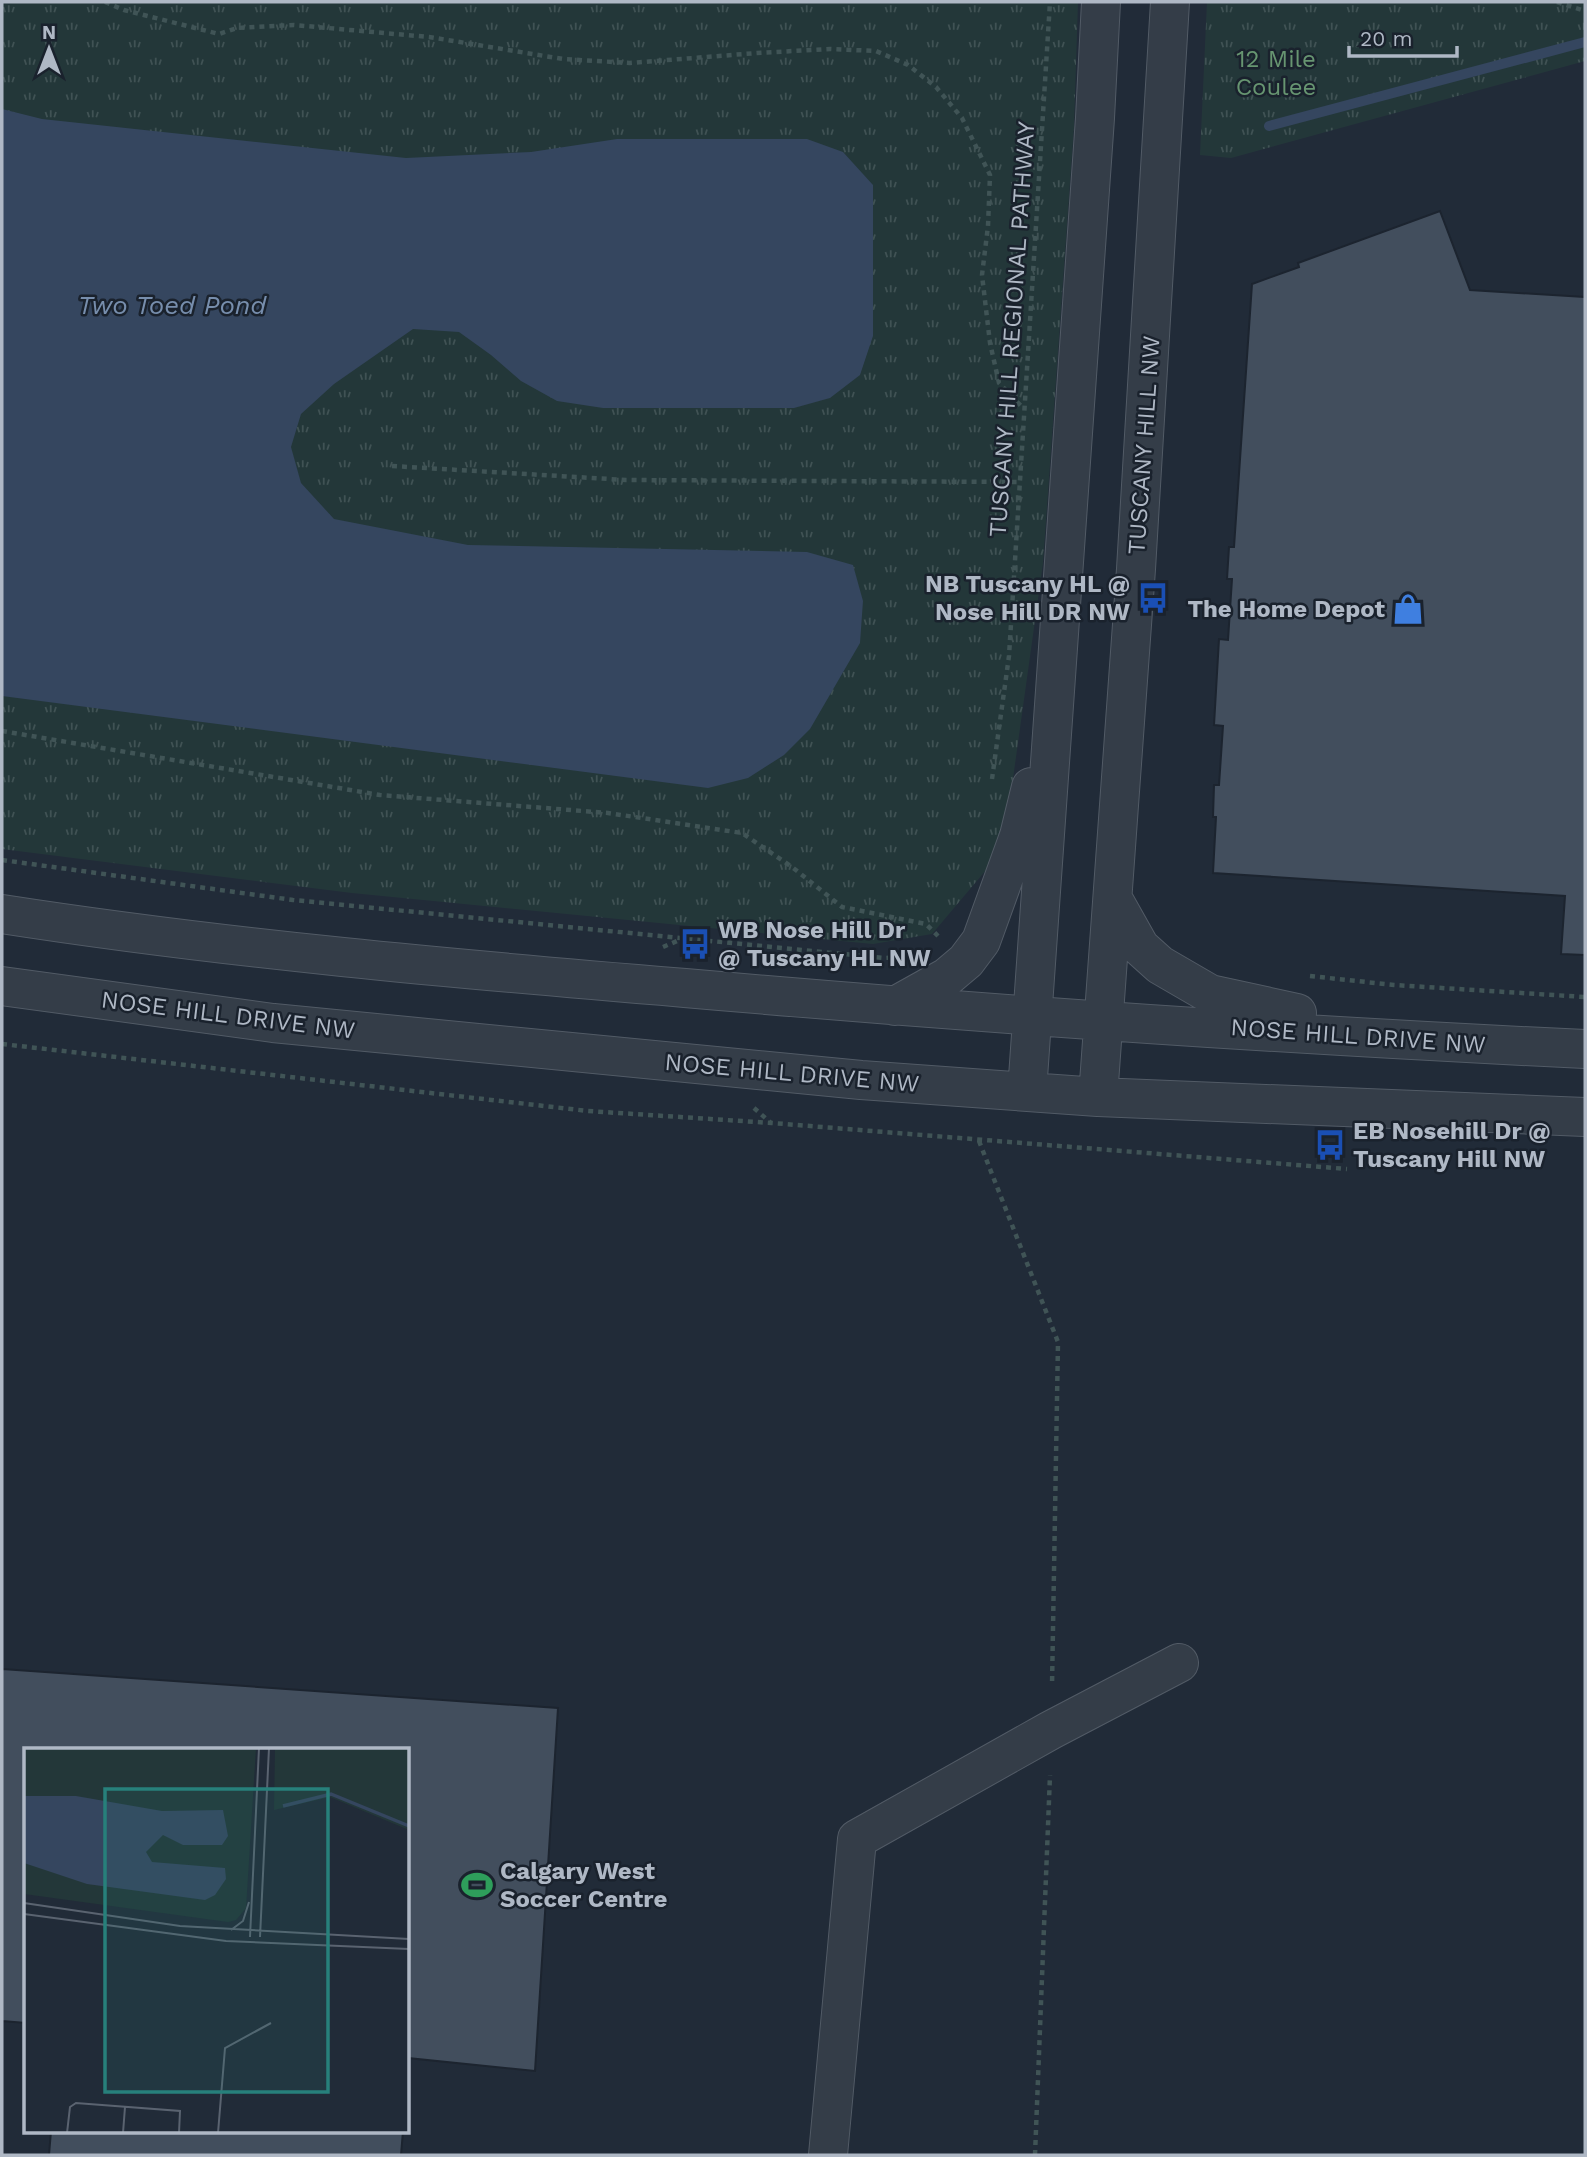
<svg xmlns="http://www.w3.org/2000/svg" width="1587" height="2157" font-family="'Work Sans',sans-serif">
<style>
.grass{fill:url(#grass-tufts)}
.water{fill:#35465f}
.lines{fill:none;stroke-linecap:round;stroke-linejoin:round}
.stream{stroke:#35465f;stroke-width:10}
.building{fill:#424e5d;stroke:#1c242f;stroke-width:2}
.minor-casing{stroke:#525b66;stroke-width:40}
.path{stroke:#405456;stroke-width:4.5;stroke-dasharray:5 5;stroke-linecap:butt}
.minor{stroke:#343d48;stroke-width:38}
.labels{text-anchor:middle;stroke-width:5;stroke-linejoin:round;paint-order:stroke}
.park-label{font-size:24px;fill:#679571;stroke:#1a222d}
.street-label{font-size:24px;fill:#afb8c5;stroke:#1a222d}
.poi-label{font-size:24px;font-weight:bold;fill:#afb8c5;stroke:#1a222d;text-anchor:start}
.water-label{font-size:26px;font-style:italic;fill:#778ead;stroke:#1a222d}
.inset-river{fill:none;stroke:#35465f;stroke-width:3.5}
.inset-road{fill:none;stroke:#5a6370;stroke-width:2}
.view{fill:#27807b;fill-opacity:0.15;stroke:#27807b;stroke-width:3.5}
.inset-edge{fill:none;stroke:#afb8c5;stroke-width:3.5}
</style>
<defs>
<pattern id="grass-tufts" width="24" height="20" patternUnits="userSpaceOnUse" patternTransform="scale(1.75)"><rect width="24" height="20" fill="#233739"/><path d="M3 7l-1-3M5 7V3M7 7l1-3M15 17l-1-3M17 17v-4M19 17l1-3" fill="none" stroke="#405254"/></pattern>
</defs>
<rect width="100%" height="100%" fill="#212b38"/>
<path class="grass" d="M 2,2 L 1078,2 L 1074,126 L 1043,563 L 1003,850 L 932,934 L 873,944 L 352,893 L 2,849 Z
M 1207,2 L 1585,2 L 1585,61 L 1231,158 L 1200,155 Z"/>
<path class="water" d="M 2,109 L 42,119 L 406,158 L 531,152 L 617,139 L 807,139 L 843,152 L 873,185 L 873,336 L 860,375 L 830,398 L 794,408 L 603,408 L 557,401 L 521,381 L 491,355 L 459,332 L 413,329 L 334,384 L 301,414 L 291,447 L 301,483 L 334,519 L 468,545 L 807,552 L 853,565 L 863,601 L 860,643 L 810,729 L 784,755 L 748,778 L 708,788 L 2,696 Z"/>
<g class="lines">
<path class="stream" d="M 1269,126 L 1585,42"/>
</g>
<path class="building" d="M 1440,211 L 1470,290 L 1585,297 L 1585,955 L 1561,954 L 1565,896 L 1213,873 L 1216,817 L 1213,817 L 1214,785 L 1219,785 L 1223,726 L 1214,725 L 1219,639 L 1228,640 L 1232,579 L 1227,579 L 1229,547 L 1234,547 L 1252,284 L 1299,267 L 1298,263 Z
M 2,1669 L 558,1708 L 535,2071 L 408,2058 L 408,1749 L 26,1749 L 26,2023 L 2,2021 Z
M 51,2131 L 403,2131 L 401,2155 L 49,2155 Z"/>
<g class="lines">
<defs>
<path id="minor" d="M 1113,899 L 1140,947 L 1160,965 L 1210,994 L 1297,1013
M 2,914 C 228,949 457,969 685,988 C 984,1014 1285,1035 1585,1049
M 2,986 L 273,1023 L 861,1080 L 1098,1097 L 1585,1117
M 895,1006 L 947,977 L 966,961 L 981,941 L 1019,836 L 1031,787
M 1027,1092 L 1095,118 L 1101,2
M 1098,1097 L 1136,569 L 1170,2
M 828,2155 L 857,1839 L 1051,1730 L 1179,1663"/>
</defs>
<use href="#minor" class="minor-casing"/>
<path class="path" d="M 105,2 L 124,10 L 219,34 L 237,28 L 294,25 L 429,37 L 563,59 L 630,63 L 757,53 L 830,49 L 876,51 L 908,65 L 936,87 L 962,118 L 990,175 L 988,226 L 982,275 L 990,343 L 999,383 L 1023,408
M 1557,2 L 1585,11
M 392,466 L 626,480 L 1019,482
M 2,731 L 380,795 L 608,813 L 742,833 L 792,867 L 842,907 L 926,924 L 938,936
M 992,779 L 1009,656 L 1050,2
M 2,860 L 293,900 L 884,958 L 903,957
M 663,947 L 684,938
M 1310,976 L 1394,985 L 1585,997
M 2,1044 L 588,1111 L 772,1123 L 1347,1169
M 754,1108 L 771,1123
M 979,1141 L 1058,1342 L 1052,1686
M 1035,2155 L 1050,1775"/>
<use href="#minor" class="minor"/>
</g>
<defs>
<symbol id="bus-bare" viewBox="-9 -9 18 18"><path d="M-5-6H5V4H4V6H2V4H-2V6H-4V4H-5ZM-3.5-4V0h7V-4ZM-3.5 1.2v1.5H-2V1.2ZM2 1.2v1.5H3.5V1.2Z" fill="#1a4fb4" stroke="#1a222d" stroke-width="2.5" paint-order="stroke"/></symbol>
<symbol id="shop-bare" viewBox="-9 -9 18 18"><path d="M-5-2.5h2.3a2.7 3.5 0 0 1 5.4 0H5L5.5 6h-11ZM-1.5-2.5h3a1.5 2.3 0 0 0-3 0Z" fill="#3f7fe0" stroke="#1a222d" stroke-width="2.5" paint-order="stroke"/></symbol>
<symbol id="stadium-bare" viewBox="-9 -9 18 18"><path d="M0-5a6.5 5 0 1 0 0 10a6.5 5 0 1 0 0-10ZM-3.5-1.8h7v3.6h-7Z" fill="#2e9e5b" stroke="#1a222d" stroke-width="2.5" paint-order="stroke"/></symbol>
</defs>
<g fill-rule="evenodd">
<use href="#bus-bare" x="1131" y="576" width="44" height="44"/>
<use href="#shop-bare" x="1386" y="587" width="44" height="44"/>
<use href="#bus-bare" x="673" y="922" width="44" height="44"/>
<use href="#bus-bare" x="1308" y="1123" width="44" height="44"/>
<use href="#stadium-bare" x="455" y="1863" width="44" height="44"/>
</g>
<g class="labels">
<g class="park-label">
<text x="1276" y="67">12 Mile<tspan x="1276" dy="28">Coulee</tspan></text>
</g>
<g class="street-label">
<text transform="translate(1012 329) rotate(-86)" y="8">TUSCANY HILL REGIONAL PATHWAY</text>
<text transform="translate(1144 445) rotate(-86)" y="8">TUSCANY HILL NW</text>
<text transform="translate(228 1015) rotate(7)" y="8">NOSE HILL DRIVE NW</text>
<text transform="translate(1358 1036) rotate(4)" y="8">NOSE HILL DRIVE NW</text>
<text transform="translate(792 1073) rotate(5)" y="8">NOSE HILL DRIVE NW</text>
</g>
<g class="poi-label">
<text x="1130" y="592" text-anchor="end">NB Tuscany HL @<tspan x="1130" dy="28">Nose Hill DR NW</tspan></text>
<text x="1385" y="617" text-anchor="end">The Home Depot</text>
<text x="718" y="938">WB Nose Hill Dr<tspan x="718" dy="28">@ Tuscany HL NW</tspan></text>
<text x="1353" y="1139">EB Nosehill Dr @<tspan x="1353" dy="28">Tuscany Hill NW</tspan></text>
<text x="500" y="1879">Calgary West<tspan x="500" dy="28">Soccer Centre</tspan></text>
</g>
<g class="water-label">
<text x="172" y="314">Two Toed Pond</text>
</g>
</g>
<g transform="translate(24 1748)">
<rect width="385" height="385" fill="#212b38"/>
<path d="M 0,0 L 232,0 L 222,160 L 212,172 L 204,174 L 0,146 ZM 251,0 L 385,0 L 385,82 L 306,49 L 250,62 Z" fill="#233739"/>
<path d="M 0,48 L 52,48 L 138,63 L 199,62 L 204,88 L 198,97 L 159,97 L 139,87 L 122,104 L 128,114 L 201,120 L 202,131 L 191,147 L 181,152 L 63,136 L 0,115 Z" fill="#35465f"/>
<path class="inset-river" d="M 259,58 L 307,46 L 385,78"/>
<path class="inset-road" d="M 0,155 L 156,178 L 385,191M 0,166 L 202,193 L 385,201M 207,182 L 219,173 L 225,154M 226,189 L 235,0M 236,189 L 245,0M 43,385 L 46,359 L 52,355 L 156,363 L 155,385M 99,385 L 101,359M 194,385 L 201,300 L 247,275"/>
<path class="view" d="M 81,41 L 304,41 L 304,344 L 81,344 Z"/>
<rect width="385" height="385" class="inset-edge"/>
</g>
<rect width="1587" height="2157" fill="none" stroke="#afb8c5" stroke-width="7"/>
<g transform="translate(49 49)" stroke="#1a222d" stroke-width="5" paint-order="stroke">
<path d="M0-5L12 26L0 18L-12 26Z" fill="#afb8c5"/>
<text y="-10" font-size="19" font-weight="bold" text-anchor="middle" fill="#afb8c5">N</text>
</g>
<path d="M1349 46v10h108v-10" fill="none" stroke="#afb8c5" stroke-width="3.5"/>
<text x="1360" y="46" font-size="21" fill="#afb8c5" stroke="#1a222d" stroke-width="5" paint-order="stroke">20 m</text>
</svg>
